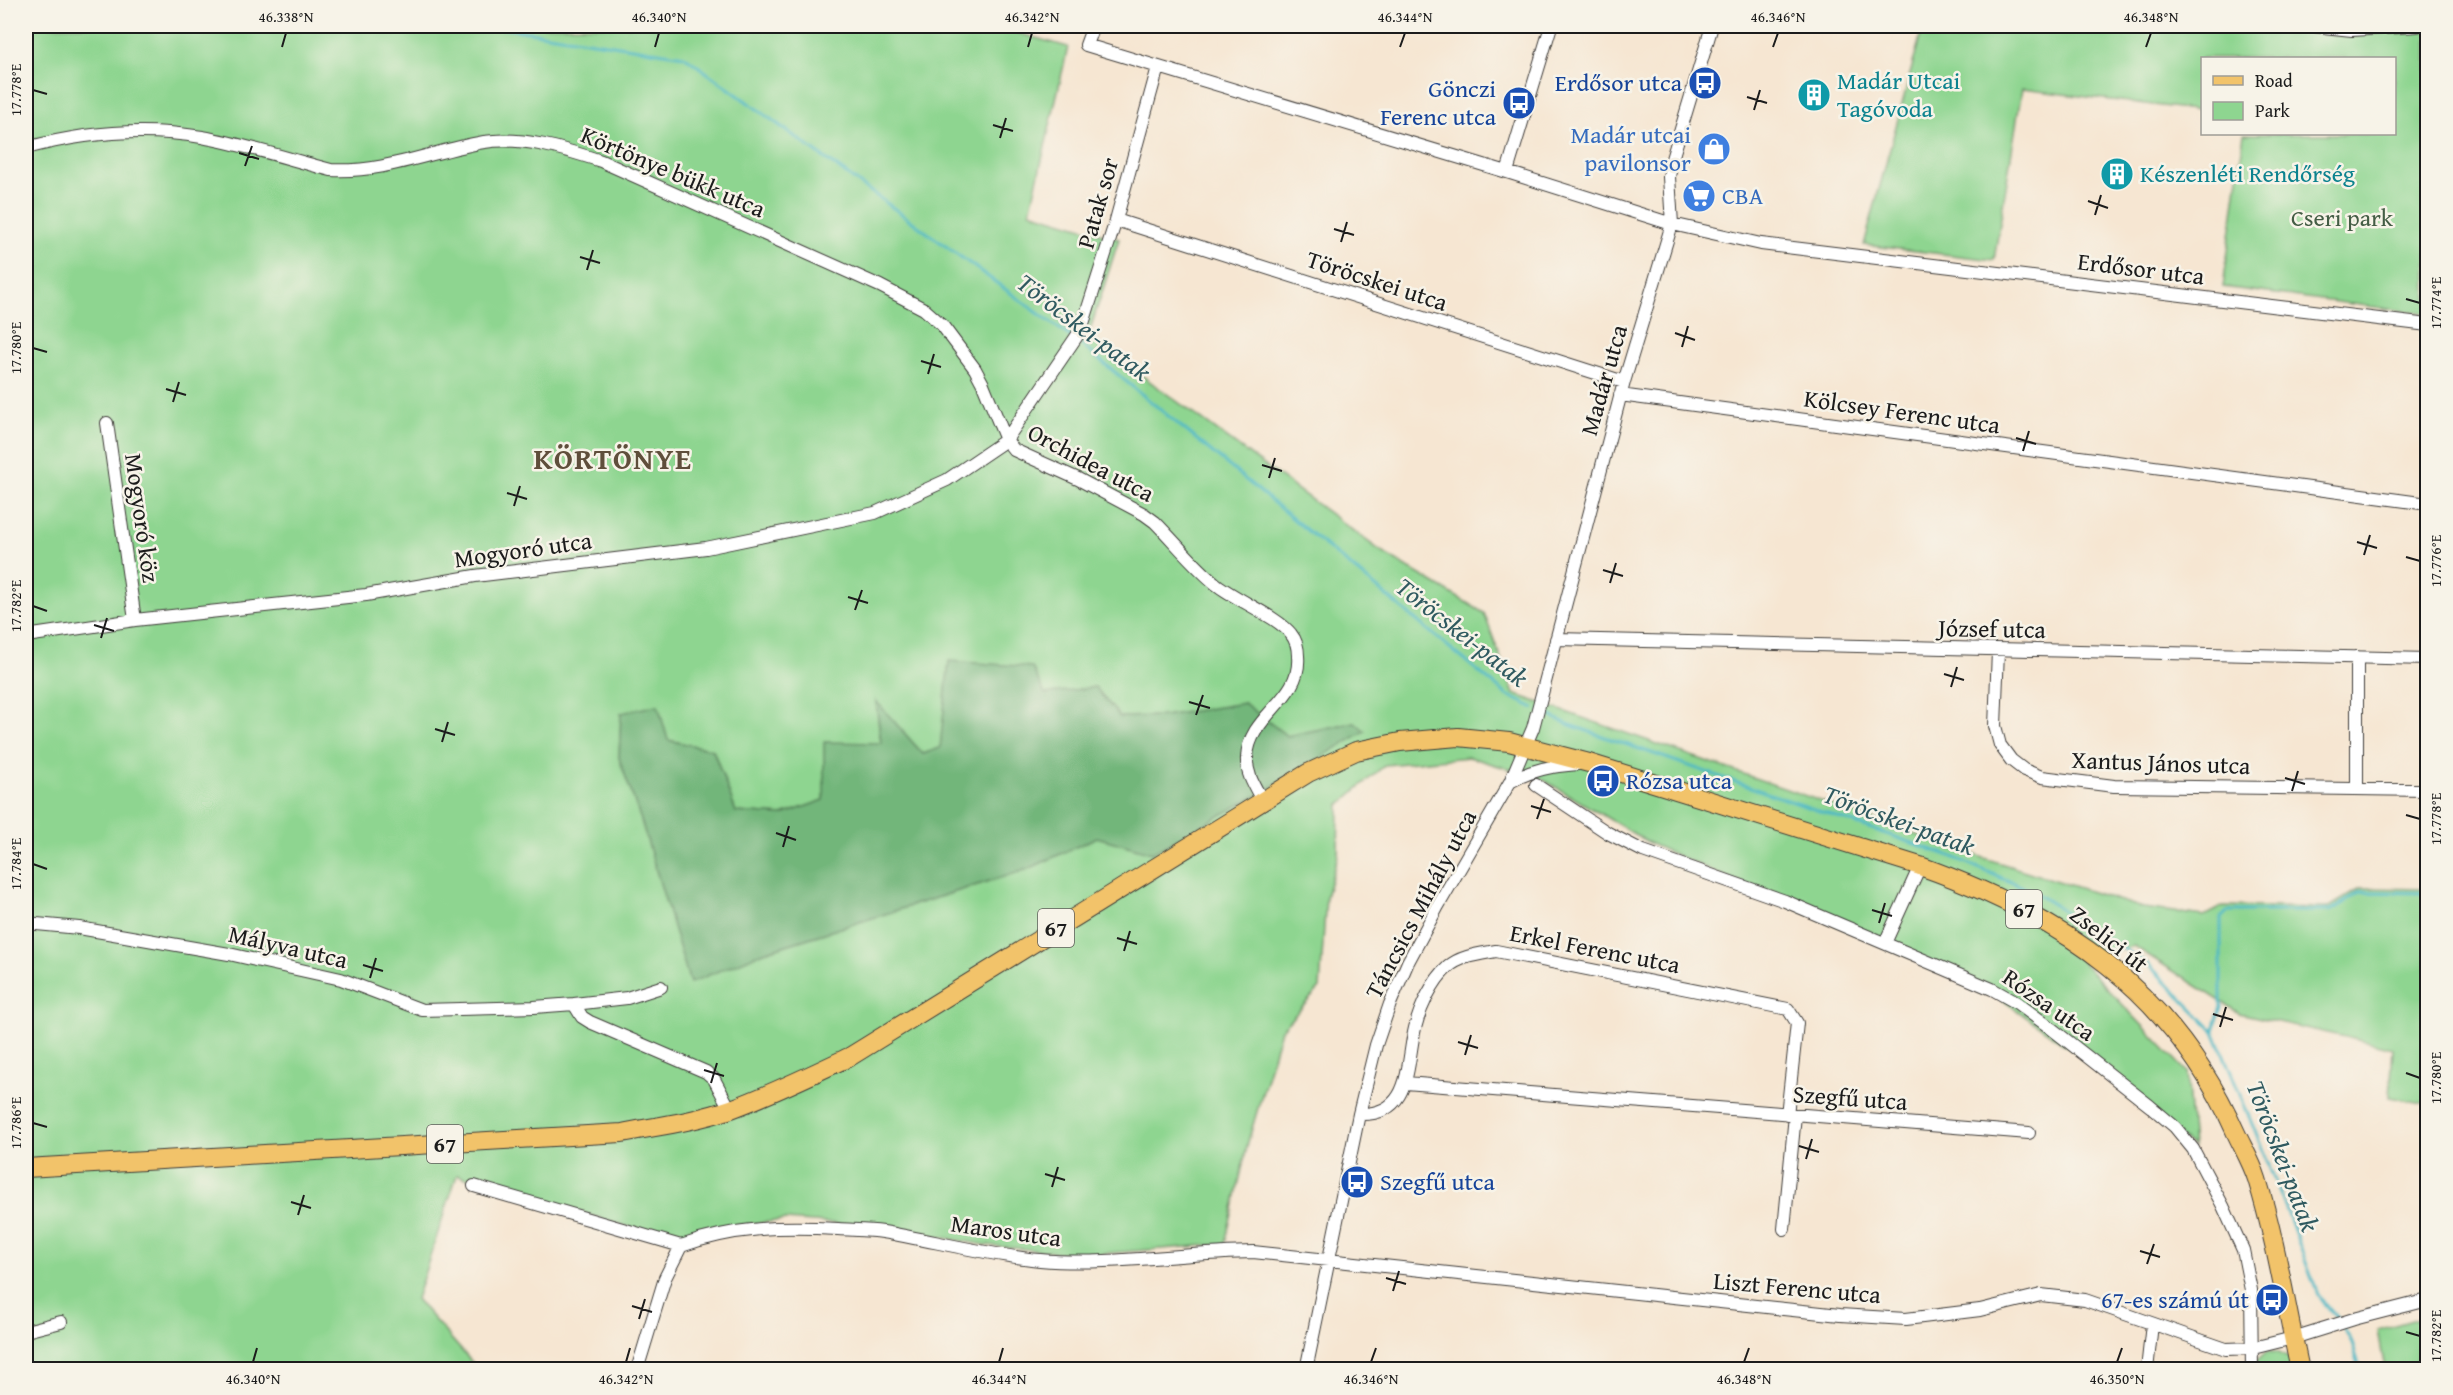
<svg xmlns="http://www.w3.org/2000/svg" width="2453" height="1395" font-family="'Gentium Book Plus',serif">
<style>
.green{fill:#8ed590;stroke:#557856;stroke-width:1.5;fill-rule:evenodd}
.forest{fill:#72b67a;stroke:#47694b;stroke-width:1.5}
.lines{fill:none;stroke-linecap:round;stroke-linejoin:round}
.stream{stroke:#4bb8c5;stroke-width:3}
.minor-casing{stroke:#3d3a37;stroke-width:14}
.primary-casing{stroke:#3d3a37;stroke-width:20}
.minor{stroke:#fff;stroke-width:12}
.primary{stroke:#f2c36a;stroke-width:18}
.ticks{fill:none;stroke:#1c1c1c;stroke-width:2}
.labels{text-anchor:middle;stroke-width:5;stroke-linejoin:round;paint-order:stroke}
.shield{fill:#f7f3e8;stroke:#5e5c59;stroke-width:1.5}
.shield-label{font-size:22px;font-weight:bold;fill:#1c1c1c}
.culture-label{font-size:24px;fill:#0d838f;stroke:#f7f3e8;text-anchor:start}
.transit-label{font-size:24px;fill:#164399;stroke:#f7f3e8;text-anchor:end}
.shop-label{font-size:24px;fill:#366cbe;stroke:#f7f3e8;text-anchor:end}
.street-label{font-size:24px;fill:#1c1c1c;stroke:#f7f3e8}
.park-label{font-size:24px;fill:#445d45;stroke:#f7f3e8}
.water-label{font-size:26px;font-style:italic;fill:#2f5a60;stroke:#f7f3e8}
.district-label{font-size:30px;font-weight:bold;letter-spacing:1.5px;fill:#5f4e3b;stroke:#f7f3e8}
.neatline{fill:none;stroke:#1c1c1c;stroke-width:2}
.ticks-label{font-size:15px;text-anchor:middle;fill:#1c1c1c}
</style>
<rect width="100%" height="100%" fill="#f7f3e8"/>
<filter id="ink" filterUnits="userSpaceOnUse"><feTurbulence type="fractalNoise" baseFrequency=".0167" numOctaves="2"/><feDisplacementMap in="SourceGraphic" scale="12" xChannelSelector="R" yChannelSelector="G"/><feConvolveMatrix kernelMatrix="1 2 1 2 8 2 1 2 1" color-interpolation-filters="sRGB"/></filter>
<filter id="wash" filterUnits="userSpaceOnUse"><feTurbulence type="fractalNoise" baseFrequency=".008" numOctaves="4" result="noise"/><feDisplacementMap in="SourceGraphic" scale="24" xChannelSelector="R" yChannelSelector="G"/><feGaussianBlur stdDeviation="1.35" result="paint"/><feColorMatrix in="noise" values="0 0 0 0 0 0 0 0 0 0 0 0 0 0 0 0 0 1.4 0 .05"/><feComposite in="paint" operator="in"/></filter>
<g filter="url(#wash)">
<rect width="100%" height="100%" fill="#f6e6d2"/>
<path class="green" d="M 26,26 L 993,26 L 1068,47 L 1030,212 L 1119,239 L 1088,336 L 1385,554 L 1484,613 L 1514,694 L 1984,858 L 2143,908 L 2204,916 L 2223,906 L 2328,908 L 2361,888 L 2427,889 L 2427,1104 L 2390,1097 L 2393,1048 L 2239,1013 L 2134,946 L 2081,961 L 2187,1072 L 2193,1147 L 2084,1058 L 1991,992 L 1651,844 L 1542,779 L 1469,757 L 1385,765 L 1339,805 L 1338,855 L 1326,897 L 1320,988 L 1281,1030 L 1248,1142 L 1225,1244 L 1083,1255 L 985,1245 L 883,1227 L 785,1220 L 715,1228 L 679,1242 L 457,1175 L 416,1299 L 478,1369 L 26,1369 ZM 949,661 L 1045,694 L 1095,687 L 1120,717 L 1164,716 L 1244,703 L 1287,736 L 1355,722 L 1152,853 L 1097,837 L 1028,869 L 764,952 L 690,982 L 641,820 L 619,758 L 621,713 L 668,740 L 713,750 L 736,812 L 782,815 L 824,800 L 881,743 L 876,702 L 923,754 L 941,748 Z
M 1923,26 L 2427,26 L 2427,314 L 2223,287 L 2244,134 L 2394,134 L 2394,58 L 2202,58 L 2202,111 L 2022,89 L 1994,260 L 1864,245 Z
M 2426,1316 L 2427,1369 L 2422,1369 Z
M 2419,1318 L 2416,1369 L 2385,1369 L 2378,1330 Z
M 2266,1352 L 2277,1352 L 2289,1358 L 2291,1370 L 2254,1370 L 2255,1362 Z"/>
<path class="forest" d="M 949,661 L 1032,667 L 1045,694 L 1095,687 L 1120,717 L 1164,716 L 1244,703 L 1287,736 L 1355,722 L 1365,731 L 1265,791 L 1152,853 L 1097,837 L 1028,869 L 764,952 L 690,983 L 641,820 L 619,758 L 621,713 L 658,705 L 668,740 L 713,750 L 736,812 L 782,815 L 824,800 L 824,742 L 881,743 L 876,701 L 923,754 L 940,748 Z"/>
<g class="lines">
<path class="stream" d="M 489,26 L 684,56 L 1071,337
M 1077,341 L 1507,695 L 1534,708
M 1540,711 L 1570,725 L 1953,857 L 2032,891 L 2148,964 L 2214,1031 L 2281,1195 L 2318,1295 L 2339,1321
M 2214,1030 L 2221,1007 L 2221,918 L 2228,911 L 2330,911 L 2361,892 L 2428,893
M 2343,1327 L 2350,1338 L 2361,1370"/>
</g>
</g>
<g filter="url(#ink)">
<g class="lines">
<defs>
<path id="minor" d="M 1093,26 L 1086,45 L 1507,172 L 1672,224 L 1761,244 L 2428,325
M 2314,26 L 2352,30 L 2417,26
M 26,148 C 82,133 144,127 202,137 C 246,145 289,159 331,170 C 385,173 432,151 484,142 C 523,136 564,149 601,161 L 880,286 L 924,309 L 942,325 L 975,369 L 983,384 L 1006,440 L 1014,450 L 1078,479 L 1144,514 L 1155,522 C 1175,542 1194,566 1216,584 C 1236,600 1278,617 1291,634 C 1296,640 1298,649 1298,656 C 1302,700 1248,715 1247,758 C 1246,774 1255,787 1262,800
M 1507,172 L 1551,26
M 1116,220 L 1624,382
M 1620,395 L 2428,504
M 107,423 L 135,620
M 26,636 L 135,620 L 366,595 L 475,576 L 706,548 L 875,513 L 947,480 L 1006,440 L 1081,330 L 1116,220 L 1158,67
M 1556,639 L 2428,659
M 1998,651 L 1995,726 L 2000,745 L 2011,760 L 2024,770 L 2042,777 L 2114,786 L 2428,790
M 1510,782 C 1533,769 1552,766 1578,764
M 1536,785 L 1608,833 L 1643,851 L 1785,901 L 1992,989 L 2017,1003 L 2052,1029 L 2150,1106 L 2175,1127 L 2193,1149 L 2223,1206 L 2243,1250 L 2251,1290 L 2252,1370
M 2357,788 L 2357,657
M 26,923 L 79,928 L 229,954 L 341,979 L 422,1010 L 534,1007 L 574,1004 L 582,1017 L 590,1022 L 706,1072 L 714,1079 L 730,1109
M 1885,943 L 1920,866
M 574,1004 L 627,998 L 661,987
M 1406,1083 L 2029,1133
M 1359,1114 C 1412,1116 1406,1065 1415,1028 C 1420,1008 1432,981 1448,967 C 1460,956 1480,954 1496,951 L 1788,1009 L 1797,1023 L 1787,1115
M 474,1186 L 681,1246
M 1784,1229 L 1795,1115
M 26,1331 L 61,1322
M 637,1370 L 665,1278 L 681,1246 C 734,1227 782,1226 838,1229 C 853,1230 868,1230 883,1232 C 935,1241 987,1255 1040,1260 C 1109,1266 1182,1253 1253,1252 L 1840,1315 L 1906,1319 L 1980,1310 L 2041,1295 L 2085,1300 L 2226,1349 L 2253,1348 L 2293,1338 L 2354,1319 L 2428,1300
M 1306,1370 L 1359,1114 L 1376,1045 L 1390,1004 L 1408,962 L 1438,906 L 1510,782 L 1533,728 L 1624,382 L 1672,224 L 1669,177 L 1672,159 L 1712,26
M 2147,1370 L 2152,1324"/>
<path id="primary" d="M 26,1168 L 622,1133 C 659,1126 696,1121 731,1109 C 772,1094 811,1075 851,1056 L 1308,773 L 1356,751 L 1400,742 L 1458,737 L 1509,742 L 1589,763 L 1920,866 C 2062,916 2173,991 2236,1133 C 2243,1148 2252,1163 2257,1179 C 2276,1241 2286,1306 2300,1370"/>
</defs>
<use href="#minor" class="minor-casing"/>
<use href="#primary" class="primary-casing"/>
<use href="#minor" class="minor"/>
<use href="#primary" class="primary"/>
</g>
</g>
<path class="ticks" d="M 282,47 L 286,33M 655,47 L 659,33M 1028,47 L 1032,33M 1400,47 L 1405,33M 1773,47 L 1778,33M 2146,47 L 2151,33M 33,90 L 47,94M 1747,97 L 1767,103M 1754,110 L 1760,90M 993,125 L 1013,131M 1000,138 L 1006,118M 239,153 L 259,159M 245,166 L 252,146M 2088,201 L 2108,208M 2095,215 L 2101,195M 1334,229 L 1354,235M 1341,242 L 1347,222M 580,257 L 600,263M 587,270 L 593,250M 2406,299 L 2420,303M 1675,333 L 1695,340M 1682,347 L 1688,326M 33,348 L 47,352M 921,361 L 941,367M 928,374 L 934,354M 166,389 L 186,395M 173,402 L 179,382M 2016,438 L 2036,444M 2023,451 L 2029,431M 1262,465 L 1282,471M 1269,478 L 1275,458M 507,493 L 527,499M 514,506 L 520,486M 2357,542 L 2377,548M 2364,555 L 2370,535M 2406,557 L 2420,561M 1603,570 L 1623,576M 1610,583 L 1616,563M 848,597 L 868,603M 33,606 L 47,611M 855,610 L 862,590M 94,625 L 114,631M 101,638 L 107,618M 1944,674 L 1964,680M 1951,687 L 1957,667M 1189,702 L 1210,708M 1196,715 L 1203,695M 435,729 L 455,735M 442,742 L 448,722M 2285,778 L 2305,784M 2292,791 L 2298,771M 1531,806 L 1551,812M 2406,815 L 2420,819M 1537,819 L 1544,799M 776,833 L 796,840M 783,847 L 789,826M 33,864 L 47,869M 1872,910 L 1892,916M 1879,923 L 1885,903M 1117,938 L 1137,944M 1124,951 L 1130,931M 363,965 L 383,971M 370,978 L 376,958M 2213,1014 L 2233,1020M 2220,1027 L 2226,1007M 1458,1042 L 1478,1048M 1465,1055 L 1471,1035M 704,1070 L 724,1076M 2406,1073 L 2420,1078M 711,1083 L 717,1063M 33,1123 L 47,1127M 1799,1146 L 1819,1152M 1806,1159 L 1812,1139M 1045,1174 L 1065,1180M 1052,1187 L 1058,1167M 291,1202 L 311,1208M 298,1215 L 304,1195M 2140,1251 L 2160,1257M 2147,1264 L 2154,1244M 1386,1278 L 1406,1284M 1393,1291 L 1399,1271M 632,1306 L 652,1312M 639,1319 L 645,1299M 2406,1332 L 2420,1336M 253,1362 L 257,1348M 626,1362 L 630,1348M 999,1362 L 1003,1348M 1371,1362 L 1376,1348M 1744,1362 L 1749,1348M 2117,1362 L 2122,1348"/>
<defs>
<symbol id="bus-disc" viewBox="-11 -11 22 22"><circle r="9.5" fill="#1a4fb4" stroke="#f7f3e8"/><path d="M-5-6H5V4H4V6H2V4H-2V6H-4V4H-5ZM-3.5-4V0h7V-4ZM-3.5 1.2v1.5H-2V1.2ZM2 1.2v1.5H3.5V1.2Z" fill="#fff"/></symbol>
<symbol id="building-disc" viewBox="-11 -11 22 22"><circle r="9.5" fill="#0f9aa8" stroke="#f7f3e8"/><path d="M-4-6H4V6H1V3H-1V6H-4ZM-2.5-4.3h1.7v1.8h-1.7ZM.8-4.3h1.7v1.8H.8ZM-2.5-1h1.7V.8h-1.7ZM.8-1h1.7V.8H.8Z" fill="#fff"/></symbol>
<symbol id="shop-disc" viewBox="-11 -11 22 22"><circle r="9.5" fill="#3f7fe0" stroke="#f7f3e8"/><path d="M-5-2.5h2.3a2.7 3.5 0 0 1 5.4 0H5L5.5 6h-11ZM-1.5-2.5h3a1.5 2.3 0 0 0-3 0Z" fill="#fff"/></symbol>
<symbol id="supermarket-disc" viewBox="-11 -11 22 22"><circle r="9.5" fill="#3f7fe0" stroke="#f7f3e8"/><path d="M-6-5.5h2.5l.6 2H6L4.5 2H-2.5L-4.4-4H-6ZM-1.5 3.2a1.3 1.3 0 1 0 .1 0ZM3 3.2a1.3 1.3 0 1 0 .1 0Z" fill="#fff"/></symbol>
</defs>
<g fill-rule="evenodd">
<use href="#bus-disc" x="1686" y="64" width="38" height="38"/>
<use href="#building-disc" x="1795" y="76" width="38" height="38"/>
<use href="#bus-disc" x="1500" y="84" width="38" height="38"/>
<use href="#shop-disc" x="1695" y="130" width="38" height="38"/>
<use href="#building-disc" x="2098" y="155" width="38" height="38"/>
<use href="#supermarket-disc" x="1680" y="177" width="38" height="38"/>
<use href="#bus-disc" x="1584" y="762" width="38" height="38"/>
<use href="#bus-disc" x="1338" y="1163" width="38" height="38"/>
<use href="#bus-disc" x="2253" y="1281" width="38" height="38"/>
</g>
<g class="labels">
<g class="shield">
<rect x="2006" y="890" width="36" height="38" rx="4.5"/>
<rect x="1038" y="909" width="36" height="38" rx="4.5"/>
<rect x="427" y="1125" width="36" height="38" rx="4.5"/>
</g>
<g class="shield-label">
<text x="2024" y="917">67</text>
<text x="1056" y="936">67</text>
<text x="445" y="1152">67</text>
</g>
<g class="culture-label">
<text x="1837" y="89">Madár Utcai<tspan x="1837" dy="28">Tagóvoda</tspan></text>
<text x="2140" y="182">Készenléti Rendőrség</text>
</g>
<g class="transit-label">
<text x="1682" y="91">Erdősor utca</text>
<text x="1496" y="97">Gönczi<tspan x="1496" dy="28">Ferenc utca</tspan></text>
<text x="1626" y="789" text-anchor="start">Rózsa utca</text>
<text x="1380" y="1190" text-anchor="start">Szegfű utca</text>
<text x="2249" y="1308">67-es számú út</text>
</g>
<g class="shop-label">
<text x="1691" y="143">Madár utcai<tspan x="1691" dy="28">pavilonsor</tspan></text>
<text x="1722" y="204" text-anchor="start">CBA</text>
</g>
<g class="street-label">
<text transform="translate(673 172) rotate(23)" y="8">Körtönye bükk utca</text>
<text transform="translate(1098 203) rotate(-74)" y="8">Patak sor</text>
<text transform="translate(2141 269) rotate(7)" y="8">Erdősor utca</text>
<text transform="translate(1377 281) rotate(18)" y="8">Töröcskei utca</text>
<text transform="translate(1604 380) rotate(-74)" y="8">Madár utca</text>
<text transform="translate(1902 412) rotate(8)" y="8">Kölcsey Ferenc utca</text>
<text transform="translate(1091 463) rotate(28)" y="8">Orchidea utca</text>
<text transform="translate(142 518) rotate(82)" y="8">Mogyoró köz</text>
<text transform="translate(523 550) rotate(-8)" y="8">Mogyoró utca</text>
<text transform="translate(1992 629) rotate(1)" y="8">József utca</text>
<text transform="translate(2161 763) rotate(2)" y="8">Xantus János utca</text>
<text transform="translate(1421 904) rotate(-62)" y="8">Táncsics Mihály utca</text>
<text transform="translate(2109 939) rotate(38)" y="8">Zselici út</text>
<text transform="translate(288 947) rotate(13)" y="8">Mályva utca</text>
<text transform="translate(1595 949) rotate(11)" y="8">Erkel Ferenc utca</text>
<text transform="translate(2049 1005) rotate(35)" y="8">Rózsa utca</text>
<text transform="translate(1850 1098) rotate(4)" y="8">Szegfű utca</text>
<text transform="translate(1006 1231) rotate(8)" y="8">Maros utca</text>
<text transform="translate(1797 1288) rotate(5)" y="8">Liszt Ferenc utca</text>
</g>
<g class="park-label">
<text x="2342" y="226">Cseri park</text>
</g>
<g class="water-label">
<text transform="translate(1084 327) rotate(37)" y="9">Töröcskei-patak</text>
<text transform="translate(1462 632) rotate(38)" y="9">Töröcskei-patak</text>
<text transform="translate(1899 820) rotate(20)" y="9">Töröcskei-patak</text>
<text transform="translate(2283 1156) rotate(69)" y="9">Töröcskei-patak</text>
</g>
<g class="district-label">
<text x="613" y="469">KÖRTÖNYE</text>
</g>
</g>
<rect width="2453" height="1395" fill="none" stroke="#f7f3e8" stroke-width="66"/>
<rect x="2201" y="57" width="195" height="78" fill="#f7f3e8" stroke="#9f9d96" stroke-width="1.5"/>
<rect x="2213" y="76" width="30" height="9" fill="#f2c36a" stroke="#9f9d96" stroke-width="1.5"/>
<text x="2255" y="87" font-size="18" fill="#1c1c1c">Road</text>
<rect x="2213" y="102" width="30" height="18" fill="#8ed590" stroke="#9f9d96" stroke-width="1.5"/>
<text x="2255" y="117" font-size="18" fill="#1c1c1c">Park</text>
<rect x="33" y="33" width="2387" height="1329" class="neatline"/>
<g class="ticks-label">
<text x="286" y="22">46.338°N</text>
<text x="659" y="22">46.340°N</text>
<text x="1032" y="22">46.342°N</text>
<text x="1405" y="22">46.344°N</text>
<text x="1778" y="22">46.346°N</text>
<text x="2151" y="22">46.348°N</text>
<text transform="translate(16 90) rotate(-90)" y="5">17.778°E</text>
<text transform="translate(2436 303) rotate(-90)" y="5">17.774°E</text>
<text transform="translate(16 348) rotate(-90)" y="5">17.780°E</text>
<text transform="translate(2436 561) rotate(-90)" y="5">17.776°E</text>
<text transform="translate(16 606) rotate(-90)" y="5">17.782°E</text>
<text transform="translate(2436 819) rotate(-90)" y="5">17.778°E</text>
<text transform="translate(16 864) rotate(-90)" y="5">17.784°E</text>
<text transform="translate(2436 1078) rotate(-90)" y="5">17.780°E</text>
<text transform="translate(16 1123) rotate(-90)" y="5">17.786°E</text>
<text transform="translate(2436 1336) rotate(-90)" y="5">17.782°E</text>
<text x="253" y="1384">46.340°N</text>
<text x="626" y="1384">46.342°N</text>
<text x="999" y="1384">46.344°N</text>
<text x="1371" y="1384">46.346°N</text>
<text x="1744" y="1384">46.348°N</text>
<text x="2117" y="1384">46.350°N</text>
</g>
</svg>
